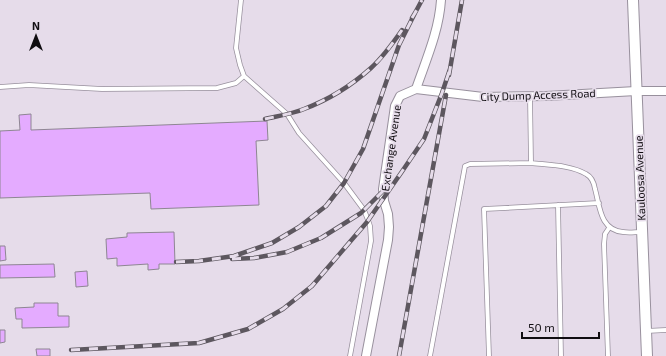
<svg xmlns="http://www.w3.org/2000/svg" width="666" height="356" font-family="'Exo 2',sans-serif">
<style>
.building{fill:#e4abff;stroke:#8e8693}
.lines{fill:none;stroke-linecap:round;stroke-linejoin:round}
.service-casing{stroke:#98909d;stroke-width:5.5}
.minor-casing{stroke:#98909d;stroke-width:10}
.tertiary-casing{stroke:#98909d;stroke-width:12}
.service{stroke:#fff;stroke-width:4}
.minor{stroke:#fff;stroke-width:8}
.tertiary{stroke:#fff;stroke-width:10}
.rail-casing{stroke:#5d575f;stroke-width:4.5}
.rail{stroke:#e6dcea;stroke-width:3;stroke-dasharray:9;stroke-linecap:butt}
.labels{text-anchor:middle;stroke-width:3.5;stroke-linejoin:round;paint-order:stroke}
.street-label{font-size:11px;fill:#100d11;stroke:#e6dcea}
</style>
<rect width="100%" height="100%" fill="#e6dcea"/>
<path class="building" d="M 31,114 L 31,130 L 267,121 L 268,140 L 256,141 L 259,205 L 151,209 L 150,193 L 0,198 L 0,131 L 20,130 L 19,115 Z
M 174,232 L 175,264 L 159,264 L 159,269 L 148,270 L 148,264 L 117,266 L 117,258 L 107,259 L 106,239 L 127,237 L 127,233 Z
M 0,246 L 5,246 L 6,260 L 0,261 Z
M 54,264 L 55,277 L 0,278 L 0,265 Z
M 87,271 L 88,286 L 76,287 L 75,272 Z
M 34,303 L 58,303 L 58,316 L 69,316 L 69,327 L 22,328 L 22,319 L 16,319 L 15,308 L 34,307 Z
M 0,330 L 5,330 L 5,342 L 0,343 Z
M 36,349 L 50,349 L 50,356 L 37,356 Z"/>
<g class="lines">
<defs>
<path id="service" d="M 241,0 L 236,48 L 240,65 L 244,76 L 287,114 L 299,133 L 344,183 L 364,210 L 368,220 L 370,226 L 371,241 L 350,356
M 0,87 L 29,85 L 102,89 L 217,88 L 236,83 L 244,76
M 531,163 C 548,165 571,165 586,174 C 592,177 594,183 595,189 C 600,207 600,230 623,232 C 629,233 635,232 641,232
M 558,205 L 561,356
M 646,331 L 666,330
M 430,356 L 465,166 L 470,164 L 531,163 L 530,97
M 489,356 L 484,209 L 599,203
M 608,356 L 604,244 L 605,234 L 609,228"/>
<path id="minor" d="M 416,89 L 483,97 L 546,96 L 636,91 L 666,91
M 366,356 L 388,240 L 389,227 L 388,214 L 384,201 L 383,189 L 395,106 L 400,96 L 416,89 C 426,60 439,31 441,0"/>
<path id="tertiary" d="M 633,0 L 647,356"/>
</defs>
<use href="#service" class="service-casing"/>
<use href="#minor" class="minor-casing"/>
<use href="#tertiary" class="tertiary-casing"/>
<use href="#service" class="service"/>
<use href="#minor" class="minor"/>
<use href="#tertiary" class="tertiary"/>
<defs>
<path id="rail" d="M 412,18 L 415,13 L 422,0
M 449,75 L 462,0
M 265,119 C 278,116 292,114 304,109 C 328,100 352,85 371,68 C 383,57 393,43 402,30
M 232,259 L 254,258 L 287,252 L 321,238 L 361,213 L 384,190
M 176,262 L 199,261 L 234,256 L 272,243 L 299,227 L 326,206 L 344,183 L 363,149 L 399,45 L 415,13
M 71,350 L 199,343 L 248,329 L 283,309 L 312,286 L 367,222 L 401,173 L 424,139 L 442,93 L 450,69
M 399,356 L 446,95"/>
</defs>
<use href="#rail" class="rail-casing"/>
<use href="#rail" class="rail"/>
</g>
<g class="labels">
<g class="street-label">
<text transform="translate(538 95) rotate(-2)" y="4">City Dump Access Road</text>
<text transform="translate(391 148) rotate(-82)" y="4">Exchange Avenue</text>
<text transform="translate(640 178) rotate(-92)" y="4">Kauloosa Avenue</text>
</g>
</g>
<g transform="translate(36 36)" stroke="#e6dcea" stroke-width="3" paint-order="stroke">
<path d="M0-3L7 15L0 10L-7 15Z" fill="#100d11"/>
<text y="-6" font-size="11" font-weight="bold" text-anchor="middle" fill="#100d11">N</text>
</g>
<path d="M522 332v6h77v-6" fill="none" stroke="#100d11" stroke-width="2"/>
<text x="528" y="332" font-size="12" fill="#100d11" stroke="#e6dcea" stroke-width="3" paint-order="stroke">50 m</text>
</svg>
